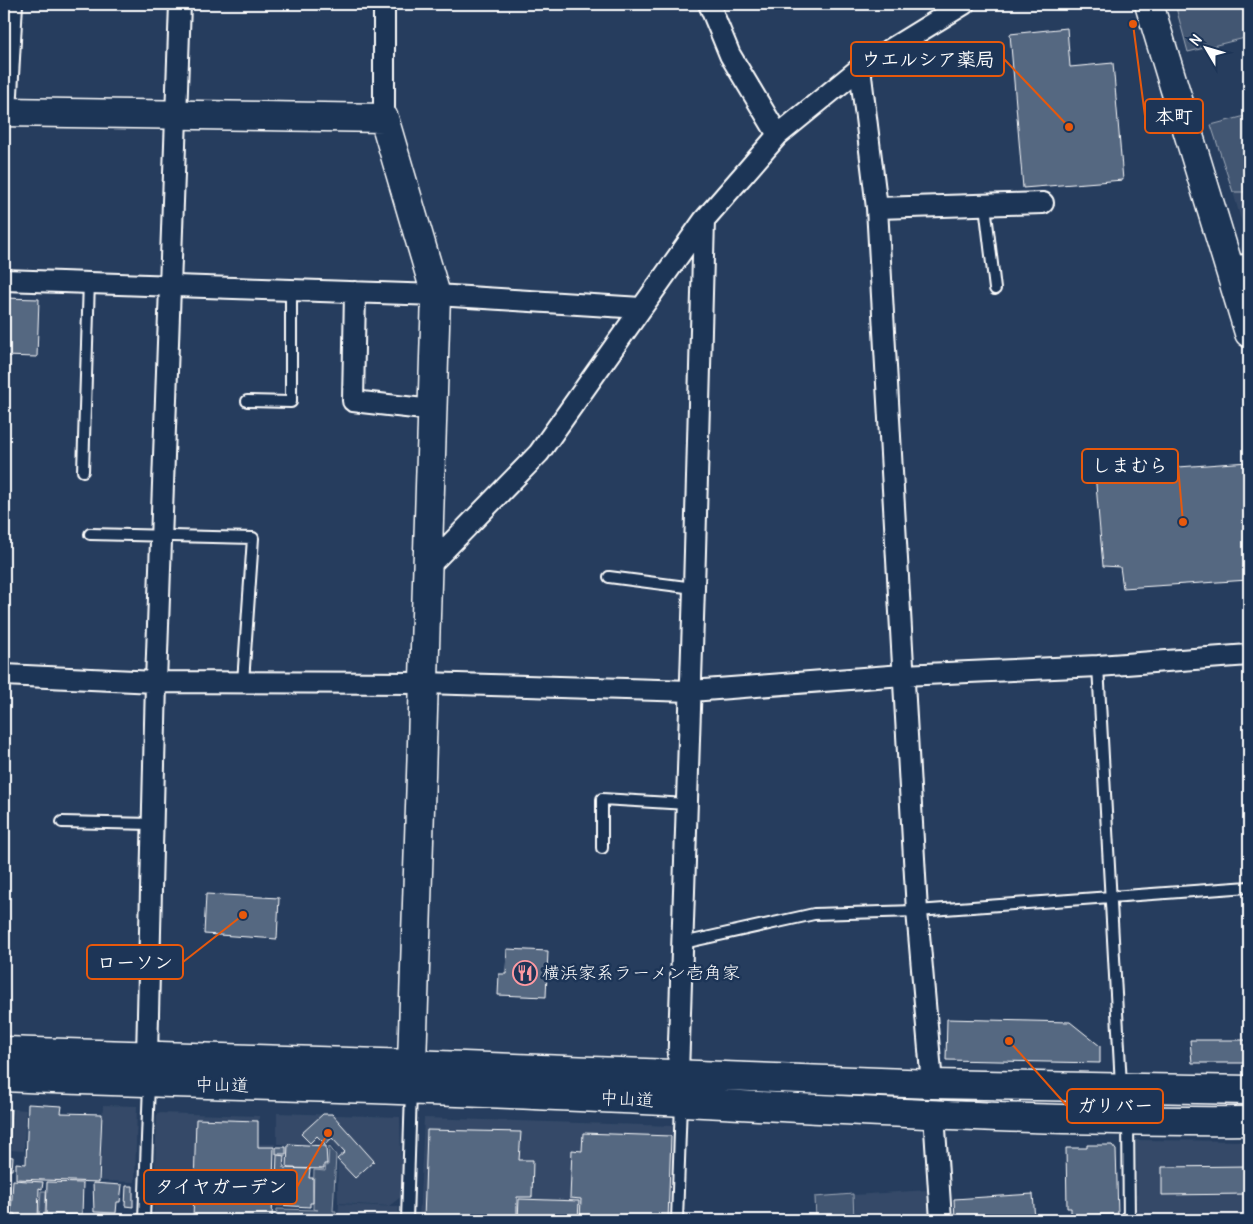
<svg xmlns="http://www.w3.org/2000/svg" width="1253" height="1224" font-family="Delius,'Klee One',sans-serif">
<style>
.built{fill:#344a68}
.green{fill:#425672;stroke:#a0aab8}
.building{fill:#556781;stroke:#fff}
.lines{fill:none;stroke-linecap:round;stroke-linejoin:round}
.lane-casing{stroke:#fff;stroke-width:14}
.street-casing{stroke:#fff;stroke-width:24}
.secondary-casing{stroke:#fff;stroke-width:31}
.highway-casing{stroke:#fff;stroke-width:31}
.lane{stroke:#1d3557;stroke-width:10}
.street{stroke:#1d3557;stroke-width:20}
.secondary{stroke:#1d3557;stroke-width:28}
.highway{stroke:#1d3557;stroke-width:28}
.labels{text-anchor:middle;stroke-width:5;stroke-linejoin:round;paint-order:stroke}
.poi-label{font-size:18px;fill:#fff;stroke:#1d3557;text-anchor:start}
.street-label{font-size:18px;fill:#fff;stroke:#1d3557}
.leader{fill:none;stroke:#e8590c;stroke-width:2}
.callout-dot{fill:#e8590c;stroke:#1d3557;stroke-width:2}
.callout{fill:#1d3557;stroke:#e8590c;stroke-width:2}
.callout-label{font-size:19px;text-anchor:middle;font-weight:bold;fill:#fff}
</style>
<rect width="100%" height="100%" fill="#263d5e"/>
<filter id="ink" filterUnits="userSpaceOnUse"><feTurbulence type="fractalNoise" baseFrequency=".02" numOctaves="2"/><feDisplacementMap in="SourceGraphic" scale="10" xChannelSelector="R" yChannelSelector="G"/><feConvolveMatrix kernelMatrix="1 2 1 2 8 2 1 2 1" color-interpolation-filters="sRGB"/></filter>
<g filter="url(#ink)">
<path class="built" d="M 1233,192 L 1249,192 L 1249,248 L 1249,247 Z
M 103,1105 L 137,1106 L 135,1182 L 100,1181 Z
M 13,1109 L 26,1110 L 24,1151 L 11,1150 Z
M 157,1113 L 259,1116 L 258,1144 L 275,1144 L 273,1220 L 153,1220 Z
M 277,1113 L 400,1117 L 402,1196 L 389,1206 L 338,1203 L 337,1154 L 331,1145 L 277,1144 Z
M 424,1118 L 674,1126 L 670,1220 L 419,1220 Z
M 1136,1140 L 1249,1141 L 1249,1220 L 1138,1220 Z
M 927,1190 L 929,1220 L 855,1220 L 854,1195 Z
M 339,1204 L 399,1207 L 398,1220 L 338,1218 Z"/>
<path class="green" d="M 1175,4 L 1249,4 L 1249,37 L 1188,52 Z
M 1249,115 L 1249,192 L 1233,192 L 1211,125 Z
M 329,1146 L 336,1155 L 333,1211 L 336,1211 L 335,1220 L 315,1220 L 315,1214 L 288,1213 L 287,1219 L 276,1219 L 277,1209 L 318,1210 L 313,1209 L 314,1170 L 325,1171 L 326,1165 L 328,1165 Z
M 41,1191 L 46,1191 L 45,1215 L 55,1216 L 55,1220 L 39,1220 Z
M 853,1194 L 854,1220 L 816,1220 L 815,1197 Z"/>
<path class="building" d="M 1067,28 L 1070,67 L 1113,63 L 1123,180 L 1023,188 L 1010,34 Z
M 4,298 L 39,299 L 37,357 L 4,356 Z
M 1248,462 L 1249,580 L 1123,588 L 1120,567 L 1103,566 L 1095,473 Z
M 206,894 L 279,898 L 277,939 L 204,934 Z
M 507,949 L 548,951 L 546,997 L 498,995 L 499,974 L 506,974 Z
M 947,1019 L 1070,1022 L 1100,1046 L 1100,1063 L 946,1060 Z
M 1190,1040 L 1249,1040 L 1249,1063 L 1192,1063 Z
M 28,1104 L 62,1106 L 61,1113 L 102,1114 L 99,1182 L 16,1179 L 16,1163 L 26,1164 Z
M 4,1109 L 11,1109 L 9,1152 L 4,1152 Z
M 323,1114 L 332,1114 L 374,1161 L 355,1178 L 337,1159 L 345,1152 L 332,1138 L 325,1144 L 317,1136 L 310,1143 L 301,1134 Z
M 196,1119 L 258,1121 L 258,1147 L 274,1147 L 272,1220 L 193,1220 Z
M 427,1130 L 521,1132 L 519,1160 L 533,1160 L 532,1197 L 517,1197 L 517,1220 L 424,1220 Z
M 583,1133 L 671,1136 L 668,1220 L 580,1220 L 581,1199 L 570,1198 L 572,1150 L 582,1151 Z
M 288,1144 L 326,1146 L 327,1164 L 324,1164 L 324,1169 L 287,1168 Z
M 1087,1145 L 1112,1145 L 1116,1150 L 1118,1214 L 1071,1215 L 1071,1208 L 1067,1208 L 1066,1148 L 1087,1148 Z
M 276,1147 L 286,1147 L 286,1154 L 276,1154 Z
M 277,1155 L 285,1156 L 284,1168 L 310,1169 L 309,1178 L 313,1178 L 313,1203 L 310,1203 L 310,1207 L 275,1205 Z
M 4,1156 L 13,1157 L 12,1170 L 4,1170 Z
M 1248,1166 L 1248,1194 L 1162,1195 L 1162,1167 Z
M 13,1180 L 43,1182 L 42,1189 L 39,1188 L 38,1220 L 15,1220 L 15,1214 L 11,1213 Z
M 47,1182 L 83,1183 L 82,1215 L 46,1214 Z
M 93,1183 L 122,1185 L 120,1202 L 117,1202 L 116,1213 L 94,1212 Z
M 126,1186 L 133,1186 L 133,1207 L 125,1206 Z
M 1033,1194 L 1035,1220 L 955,1220 L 954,1199 Z
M 519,1199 L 579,1201 L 578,1220 L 518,1220 Z
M 291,1216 L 312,1216 L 312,1220 L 290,1220 Z"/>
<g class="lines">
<defs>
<path id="lane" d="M 985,205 L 995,289
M 247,401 L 291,402 L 291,290
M 83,471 L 89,281
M 90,534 L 253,538 L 243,682
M 609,577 L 694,588
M 1098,666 L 1121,1085
M 62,822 L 152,824
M 602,848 L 602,799 L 687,804
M 683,943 L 814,914 L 917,911 L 1249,887
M 1128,1121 L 1129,1220
M 144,1220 L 149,1084
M 407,1220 L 411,1091
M 677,1220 L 681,1102"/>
<path id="street" d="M 709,4 L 730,55 L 778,135
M 860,68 L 877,208 L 917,911 L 932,1084
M 6,112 L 12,4
M 384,118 L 384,4
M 877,208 L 1043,203
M 1230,266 L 1249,265
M 4,280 L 436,295 L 641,308
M 355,292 L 353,401 L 432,410
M 427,568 L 539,453 L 704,220 L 778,135 L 860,68 L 964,4
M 4,675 L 156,682 L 424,683 L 691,691 L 903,675 L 1098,666 L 1249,655
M 147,1056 L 156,682 L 180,4
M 679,1088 L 678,1073 L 694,588 L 704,220
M 934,1114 L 941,1220"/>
<path id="secondary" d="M 1149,4 L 1249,333
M 4,112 L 384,118 L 436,295 L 412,1064"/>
<path id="highway" d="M 4,1051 L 412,1064 L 932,1084 L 1249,1090
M 4,1077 C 196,1085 388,1088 580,1097 C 802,1107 1026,1123 1249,1121"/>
</defs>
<use href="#lane" class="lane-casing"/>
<use href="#street" class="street-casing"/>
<use href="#secondary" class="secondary-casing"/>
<use href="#highway" class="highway-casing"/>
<use href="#lane" class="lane"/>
<use href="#street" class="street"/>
<use href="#secondary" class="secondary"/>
<use href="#highway" class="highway"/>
</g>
</g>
<defs>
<symbol id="restaurant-ring" viewBox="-11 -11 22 22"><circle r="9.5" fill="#1d3557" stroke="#ff9aa2" stroke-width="1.5"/><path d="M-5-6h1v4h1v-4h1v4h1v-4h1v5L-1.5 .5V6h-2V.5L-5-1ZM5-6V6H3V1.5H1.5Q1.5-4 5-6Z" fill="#ff9aa2"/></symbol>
</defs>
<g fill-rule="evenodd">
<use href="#restaurant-ring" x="511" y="959" width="28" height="28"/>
</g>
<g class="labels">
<g class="poi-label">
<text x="542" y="979">横浜家系ラーメン壱角家</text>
</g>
<g class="street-label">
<text transform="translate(222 1085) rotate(1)" y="6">中山道</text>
<text transform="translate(627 1099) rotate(3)" y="6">中山道</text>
</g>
</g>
<path class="leader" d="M1069 127L1004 59M1133 24L1145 116M1183 522L1178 466M243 915L183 962M1009 1041L1067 1106M328 1133L297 1187"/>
<g class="callout-dot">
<circle cx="1069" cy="127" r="5"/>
<circle cx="1133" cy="24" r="5"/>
<circle cx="1183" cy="522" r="5"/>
<circle cx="243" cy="915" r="5"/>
<circle cx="1009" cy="1041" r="5"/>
<circle cx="328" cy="1133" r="5"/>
</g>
<g class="callout">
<rect x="851" y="42" width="153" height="34" rx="5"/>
<rect x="1145" y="99" width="58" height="34" rx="5"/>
<rect x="1082" y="449" width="96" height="34" rx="5"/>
<rect x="87" y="945" width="96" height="34" rx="5"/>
<rect x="1067" y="1089" width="96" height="34" rx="5"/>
<rect x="144" y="1170" width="153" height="34" rx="5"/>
</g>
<g class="callout-label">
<text x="928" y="66">ウエルシア薬局</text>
<text x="1174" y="123">本町</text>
<text x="1130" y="472">しまむら</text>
<text x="135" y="969">ローソン</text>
<text x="1115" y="1112">ガリバー</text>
<text x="221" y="1193">タイヤガーデン</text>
</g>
<rect width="1253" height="1224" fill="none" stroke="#1d3557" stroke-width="20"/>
<rect x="10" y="10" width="1233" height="1204" fill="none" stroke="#fff" stroke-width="2" filter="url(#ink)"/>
<g transform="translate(1206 48) rotate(308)" stroke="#1d3557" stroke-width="4" paint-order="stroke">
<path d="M0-4L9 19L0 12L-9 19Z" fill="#ffffff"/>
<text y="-8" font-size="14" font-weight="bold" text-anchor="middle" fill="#ffffff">N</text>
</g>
</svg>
